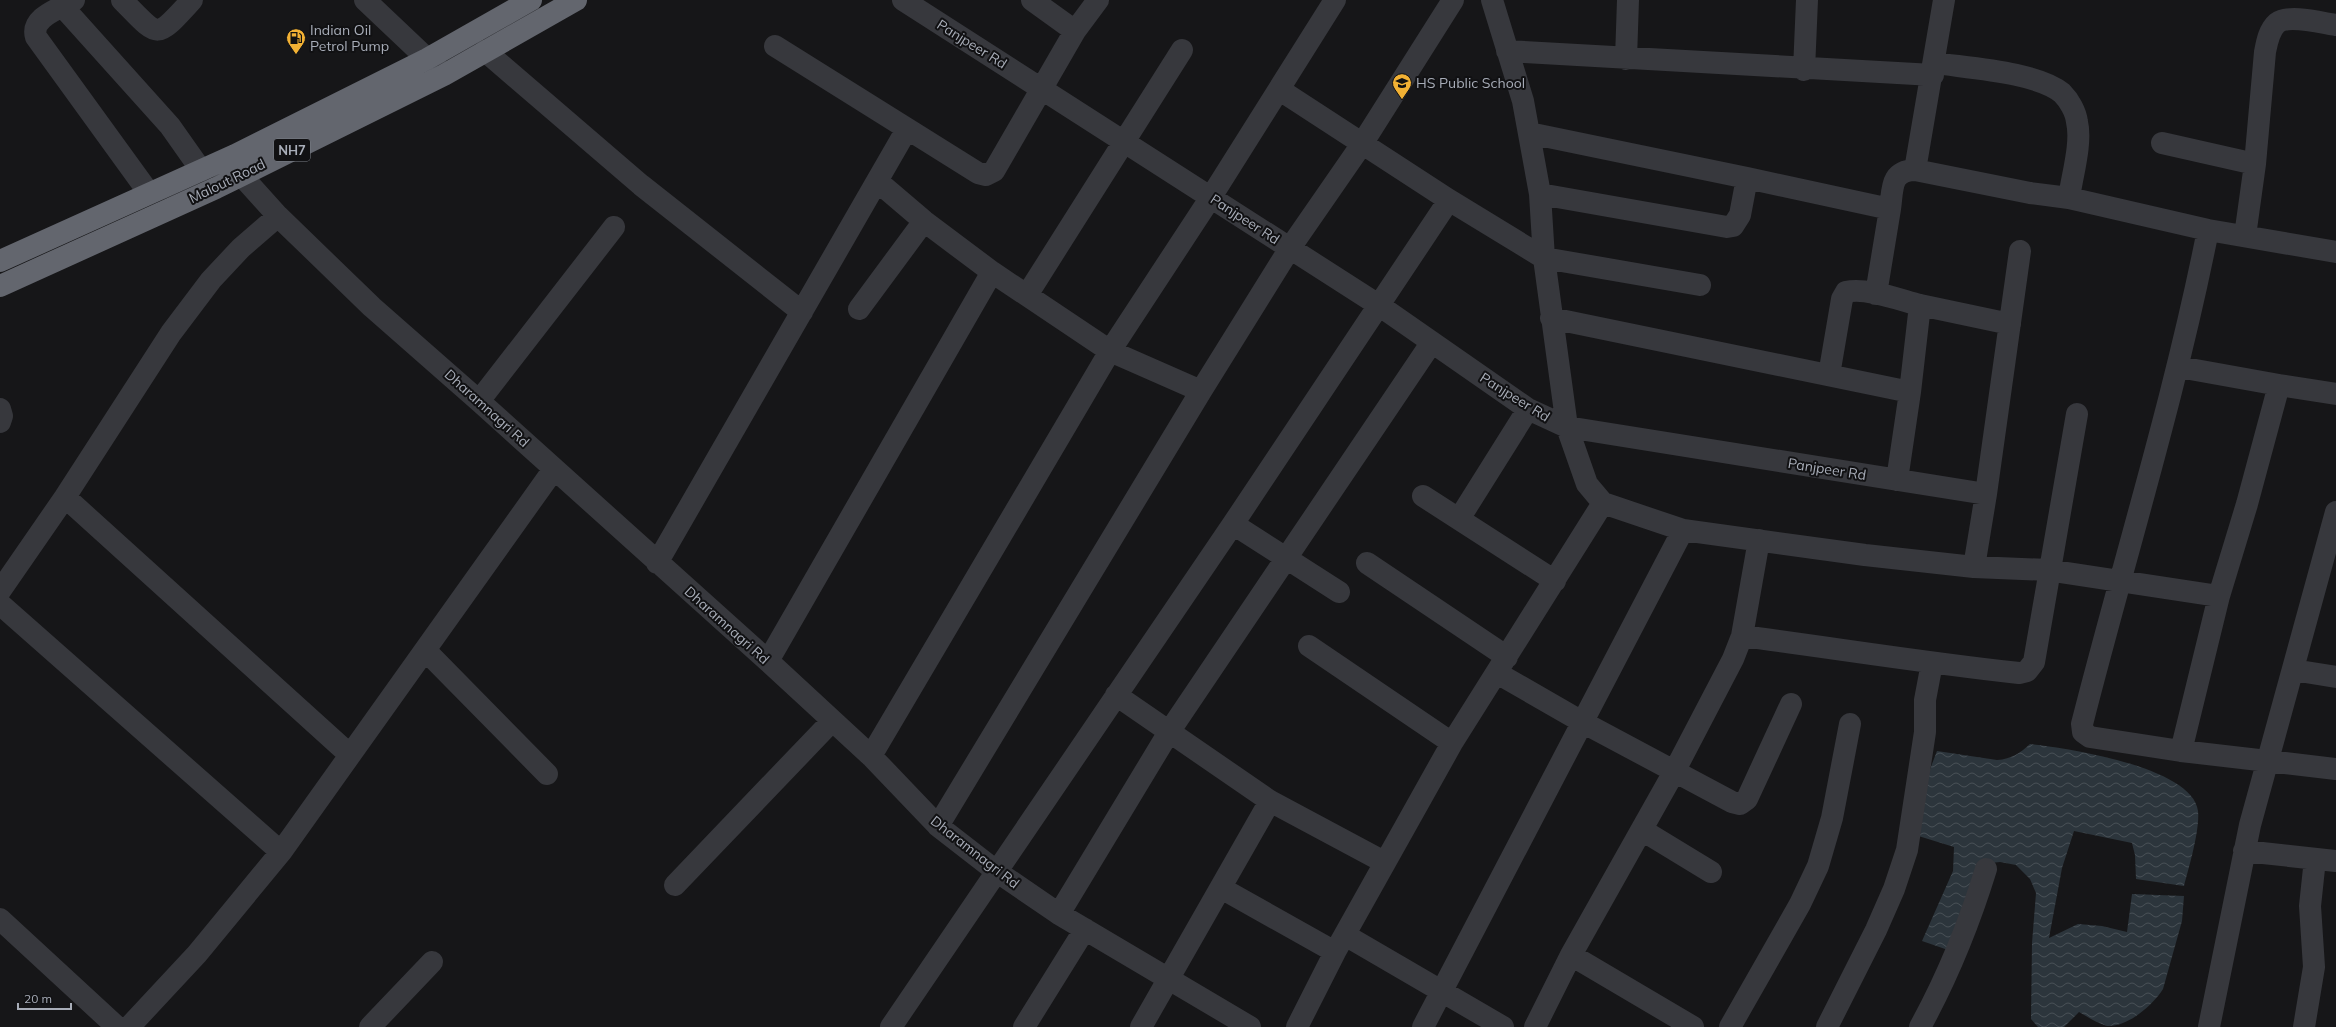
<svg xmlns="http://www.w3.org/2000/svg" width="2336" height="1027" font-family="Mulish,sans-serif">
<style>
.water{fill:url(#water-waves)}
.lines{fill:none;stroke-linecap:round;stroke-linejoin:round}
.minor{stroke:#37383d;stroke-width:22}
.highway{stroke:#63666e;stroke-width:22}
.labels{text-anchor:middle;stroke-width:4;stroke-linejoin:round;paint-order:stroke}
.shield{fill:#111113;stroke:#7b7e86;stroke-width:1}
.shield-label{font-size:13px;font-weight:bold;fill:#a8adb8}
.poi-label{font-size:14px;fill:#a8adb8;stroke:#111113;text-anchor:start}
.street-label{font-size:14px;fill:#a8adb8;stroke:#111113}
</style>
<defs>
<pattern id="water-waves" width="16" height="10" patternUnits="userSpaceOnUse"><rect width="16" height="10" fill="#2c353c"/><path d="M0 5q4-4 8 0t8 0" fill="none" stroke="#485056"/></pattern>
</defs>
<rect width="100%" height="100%" fill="#161618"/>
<path class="water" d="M 2030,744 C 2067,748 2193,767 2198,811 C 2200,830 2189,867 2184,886 L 2136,879 L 2135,855 L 2132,843 L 2074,831 L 2062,868 L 2049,938 L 2078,924 L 2102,926 L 2127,932 L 2132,894 L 2184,896 L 2182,921 L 2163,989 C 2153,1005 2128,1027 2107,1026 C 2097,1023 2088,1017 2079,1012 L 2064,1027 L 2038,1027 L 2031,1019 L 2032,943 L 2036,893 L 2030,879 L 2016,865 L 2000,862 L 1981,864 L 1951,951 L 1922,941 L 1953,871 L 1954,847 L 1912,834 L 1919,798 L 1937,751 L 1997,760 C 2012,759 2020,753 2030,744 Z"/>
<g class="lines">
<path class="minor" d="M 74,0 C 60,9 30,17 36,37 L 149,193
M 122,0 C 160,39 155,40 192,0
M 365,0 L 440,71
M 903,0 L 1380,306 L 1528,409 L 1567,427 L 1986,494 L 2020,251
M 1032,0 L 1075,31
M 1492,0 L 1523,101 L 1540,194 L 1544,258 L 1567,427 L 1587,484 L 1603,503 L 1683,530 L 1865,555 L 1974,567 L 2048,570 L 2219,596
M 63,7 L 170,126 L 201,170
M 775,46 L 978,173 L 986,175 L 994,171 L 1075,31 L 1098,0
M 485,51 L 641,185 L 802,312
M 1507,51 L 1933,75
M 1626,59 L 1628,0
M 1935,63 C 1967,68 2037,72 2062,93 C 2069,100 2076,112 2077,122 C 2082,143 2072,176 2069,198
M 1804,70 L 1807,0
M 1280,90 L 1449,200 L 1544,258 L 1700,285
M 1529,133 L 1747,178
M 2162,143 L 2255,164
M 1915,170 L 1944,0
M 241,175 L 278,216 L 372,307 L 479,401 L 768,661 L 871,756 L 938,826 L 996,871 L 1059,914 L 1250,1027
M 877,181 L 924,221 L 992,272 L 1110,351 L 1201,391
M 1540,194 L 1727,227 L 1733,226 L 1740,215 L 1747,178 L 1890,209 C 1893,188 1890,171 1915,170 L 2030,193 L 2069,198 L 2208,230 L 2336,252
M 2208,230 C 2175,397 2124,559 2082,724 L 2083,732 L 2090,737 L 2181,751 L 2336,769
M 2245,236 L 2255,164 L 2265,52 C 2267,42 2269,30 2277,23 C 2289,14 2322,23 2336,25
M 1876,294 L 1890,209
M 1027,295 L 1182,50
M 1920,305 L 2010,324
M 859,309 L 924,221
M 1551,318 L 1910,392
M 2179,367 L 2279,385
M 1829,375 L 1842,299 L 1846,292 C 1866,287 1900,300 1920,305 L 1910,392 L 1897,480
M 479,401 L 614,227
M 0,409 L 2,416 L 0,422
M 1423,496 L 1555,581
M 65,497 L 350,755
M 1459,519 L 1528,409
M 1233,524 L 1339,592
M 657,563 L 907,129
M 1367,563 L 1507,657
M 1974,567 L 1986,494
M 0,591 L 65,497 L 171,333 L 211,280 L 241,248 L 278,216
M 0,604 L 281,852
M 1742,636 C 1834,648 1926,663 2019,673 L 2027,671 L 2034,662 L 2077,414
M 1309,646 L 1452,743
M 426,651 L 547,774
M 768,661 L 992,272
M 2293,670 L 2336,677
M 1497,673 L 1584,723 L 1732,802 L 1740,804 L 1747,799 L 1791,704
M 1116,695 L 1270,801 L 1384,862
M 2181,751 L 2219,596 L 2247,504 L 2279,385 L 2336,394
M 871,756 L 1110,351 L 1211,197 L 1335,0
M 938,826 L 1201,391 L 1290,248 L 1362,144 L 1453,0
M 1642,830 L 1711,872
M 2244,851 L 2336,861
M 675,885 L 832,721
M 1221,888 L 1335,952
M 1059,914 L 1169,732 L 1432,342
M 0,919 L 117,1027
M 1345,935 L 1503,1027
M 1571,955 L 1693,1027
M 129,1027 L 197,954 L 281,852 L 554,469
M 370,1027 L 432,962
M 891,1027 L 1233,524 L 1449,200
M 1024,1027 L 1085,929
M 1141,1027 L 1270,801
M 1297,1027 L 1335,952 L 1452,743 L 1603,503
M 1423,1027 L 1683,530
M 1535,1027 L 1571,955 L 1674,772 L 1733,659 L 1742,636 L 1759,540
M 1730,1027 L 1800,904 L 1818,866 L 1832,818 L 1850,724
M 1827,1027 L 1876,930 L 1894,889 L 1907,850 L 1925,732 L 1925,700 L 1932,663
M 1920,1027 C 1948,976 1969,924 1986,869
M 2209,1027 L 2250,825 L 2336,512
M 2304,1027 L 2314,967 L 2310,906 L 2315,859"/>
<path class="highway" d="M 0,261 L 235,155 L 427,59 L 531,0
M 0,286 L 216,188 L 444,75 L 576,0"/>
</g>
<defs>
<symbol id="fuel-pin" viewBox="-11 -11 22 30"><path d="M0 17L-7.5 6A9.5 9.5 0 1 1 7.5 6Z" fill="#f2b134" stroke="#111113"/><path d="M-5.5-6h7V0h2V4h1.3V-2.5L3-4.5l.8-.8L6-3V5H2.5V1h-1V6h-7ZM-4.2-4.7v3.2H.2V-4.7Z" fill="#111"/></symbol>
<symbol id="school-pin" viewBox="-11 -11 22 30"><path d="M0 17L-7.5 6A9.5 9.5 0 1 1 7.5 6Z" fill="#f2b134" stroke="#111113"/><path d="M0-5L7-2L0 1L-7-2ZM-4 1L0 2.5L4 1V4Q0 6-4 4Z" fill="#111"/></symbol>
</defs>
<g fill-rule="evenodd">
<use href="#fuel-pin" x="285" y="27" width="22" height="30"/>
<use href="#school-pin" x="1391" y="72" width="22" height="30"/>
</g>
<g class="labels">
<rect class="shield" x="274" y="139" width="36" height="22" rx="3"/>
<g class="shield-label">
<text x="292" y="155">NH7</text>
</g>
<g class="poi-label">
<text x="310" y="35">Indian Oil<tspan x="310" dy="16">Petrol Pump</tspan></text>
<text x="1416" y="88">HS Public School</text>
</g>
<g class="street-label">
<text transform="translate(972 44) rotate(32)" y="5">Panjpeer Rd</text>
<text transform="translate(227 181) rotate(-26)" y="5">Malout Road</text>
<text transform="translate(1245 219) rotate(33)" y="5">Panjpeer Rd</text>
<text transform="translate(1515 397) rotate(32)" y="5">Panjpeer Rd</text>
<text transform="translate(487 408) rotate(42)" y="5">Dharamnagri Rd</text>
<text transform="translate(1827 469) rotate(9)" y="5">Panjpeer Rd</text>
<text transform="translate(727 625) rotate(42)" y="5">Dharamnagri Rd</text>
<text transform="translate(975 852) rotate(38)" y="5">Dharamnagri Rd</text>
</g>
</g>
<path d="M18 1003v6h53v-6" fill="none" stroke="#a8adb8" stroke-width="2"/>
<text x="24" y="1003" font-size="12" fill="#a8adb8" stroke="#111113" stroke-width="3" paint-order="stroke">20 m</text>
</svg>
